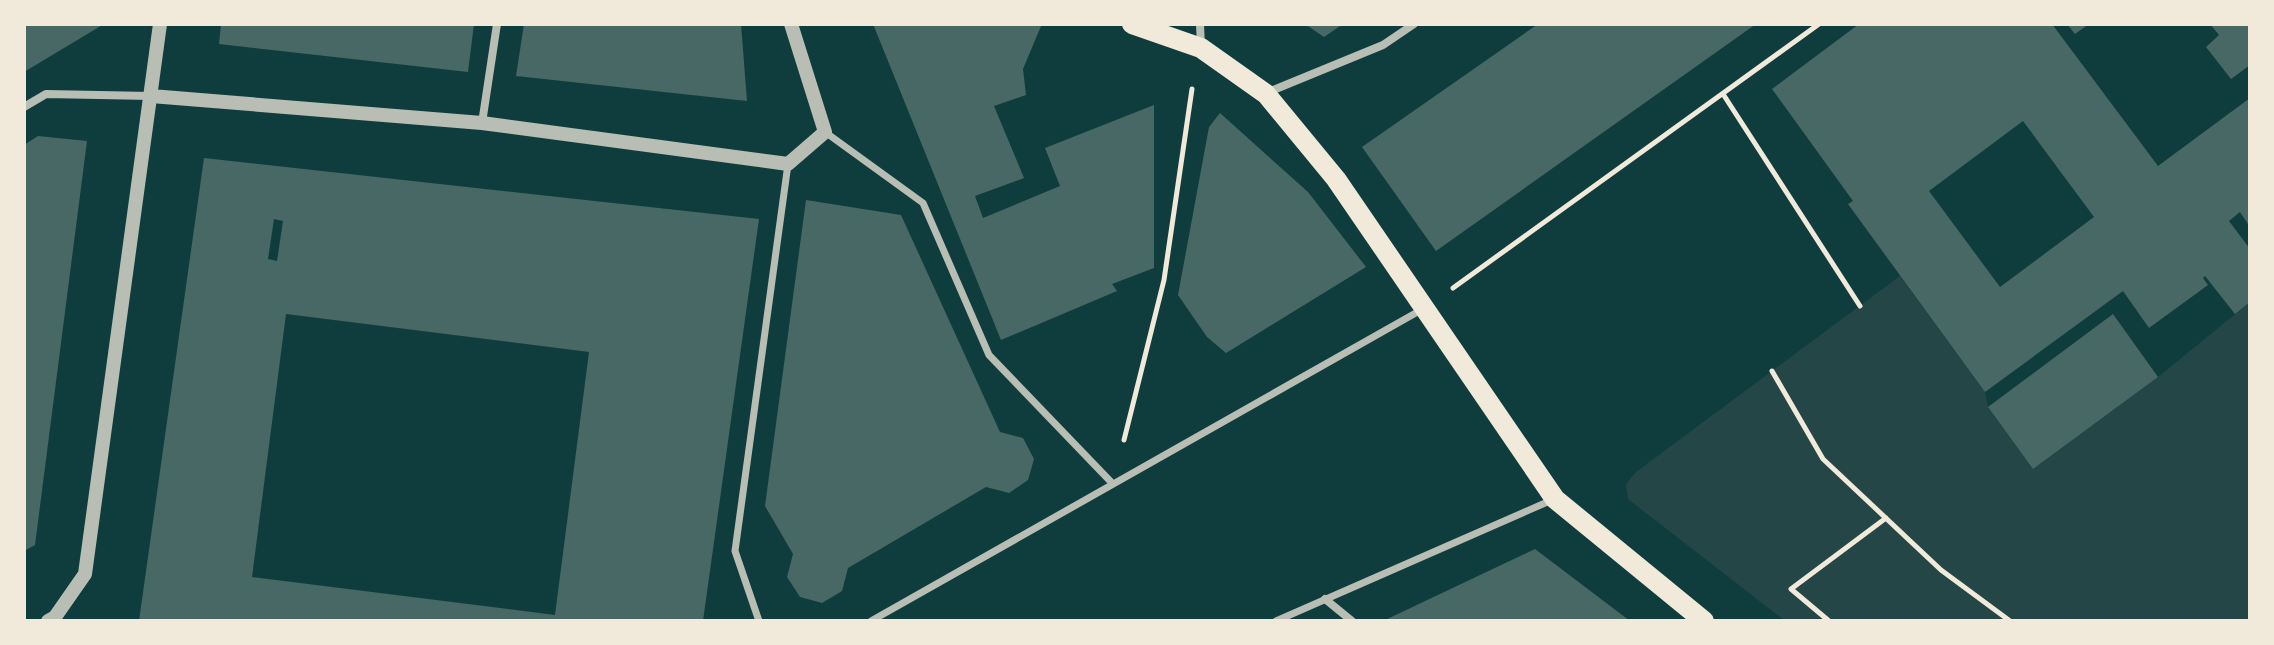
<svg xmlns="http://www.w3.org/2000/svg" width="2274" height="645" font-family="'Alegreya Sans',sans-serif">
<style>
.green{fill:#244646}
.building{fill:#486865;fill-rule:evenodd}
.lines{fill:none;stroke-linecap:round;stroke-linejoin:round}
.path{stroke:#f1e9da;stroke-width:5}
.pedestrian{stroke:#b8beb3;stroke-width:7}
.minor{stroke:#b8beb3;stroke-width:8}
.tertiary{stroke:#b8beb3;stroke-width:14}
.primary{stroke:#f1e9da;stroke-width:20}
</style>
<rect width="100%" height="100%" fill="#0f3d3e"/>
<path class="green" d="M 1900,276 L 1985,392 L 1988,407 L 2033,469 L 2158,377 L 2250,302 L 2250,621 L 1785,621 L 1628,499 L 1626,484 L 1636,472 Z"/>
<path class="building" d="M 24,24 L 104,24 L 24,72 Z
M 221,24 L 474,24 L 468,72 L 219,44 Z
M 524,24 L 741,24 L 747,101 L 516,76 Z
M 873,24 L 1041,26 L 1023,69 L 1026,95 L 994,106 L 1024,178 L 975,196 L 983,218 L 1060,186 L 1045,148 L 1154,105 L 1154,268 L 1112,284 L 1117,291 L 1001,340 Z
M 1305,24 L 1343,24 L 1324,37 Z
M 1538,24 L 1756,24 L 1436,251 L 1362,147 Z
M 1859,24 L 2052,24 L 2158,166 L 2250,98 L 2250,227 L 2240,212 L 2229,221 L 2250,249 L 2250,302 L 2235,314 L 2205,276 L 2203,278 L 2208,285 L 2149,328 L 2123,291 L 1985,392 L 1848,204 L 1853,201 L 1772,89 ZM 2023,121 L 2094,217 L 2000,287 L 1929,191 Z
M 2067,24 L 2089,24 L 2075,34 Z
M 2210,24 L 2250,24 L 2250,65 L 2231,79 L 2206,47 L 2219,35 Z
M 1220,113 L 1308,192 L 1366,267 L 1226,353 L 1207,337 L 1178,295 L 1209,127 Z
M 38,136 L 87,141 L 35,545 L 24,551 L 24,145 Z
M 204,158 L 759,219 L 703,621 L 139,621 ZM 274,219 L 283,221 L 277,261 L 268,259 ZM 286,314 L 589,352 L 555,615 L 252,577 Z
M 806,200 L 901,215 L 1000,432 L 1023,438 L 1034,459 L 1028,480 L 1009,493 L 986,487 L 848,568 L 842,591 L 822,603 L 800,597 L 787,577 L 793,554 L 765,506 Z
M 2113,314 L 2158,377 L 2033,469 L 1988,407 Z
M 1535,549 L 1630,621 L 1383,621 Z"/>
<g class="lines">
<path class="path" d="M 1723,94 L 1860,306
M 1453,288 L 1819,24
M 1772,371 L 1823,459 L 1941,570 L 2010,621
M 1124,440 L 1164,280 L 1192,89
M 1829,621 L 1791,589 L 1886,518"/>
<path class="pedestrian" d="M 825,132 L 923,203 L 989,355 L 1113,484
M 759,621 L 735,551 L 788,164
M 871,621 L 1421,310
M 1276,621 L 1552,500"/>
<path class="minor" d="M 1200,24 L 1201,47
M 1266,93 L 1383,45 L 1414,24
M 24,107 L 46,94 L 151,96
M 482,123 L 497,24
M 1325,599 L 1352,621"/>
<path class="tertiary" d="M 151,96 L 482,123 L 788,164 L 825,132 L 791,24
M 48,621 L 55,617 L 85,574 L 160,24"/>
<path class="primary" d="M 1132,24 L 1201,48 L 1266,94 L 1336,179 L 1555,499 L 1704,621"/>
</g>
<rect width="2274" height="645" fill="none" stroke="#f1e9da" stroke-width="52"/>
</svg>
